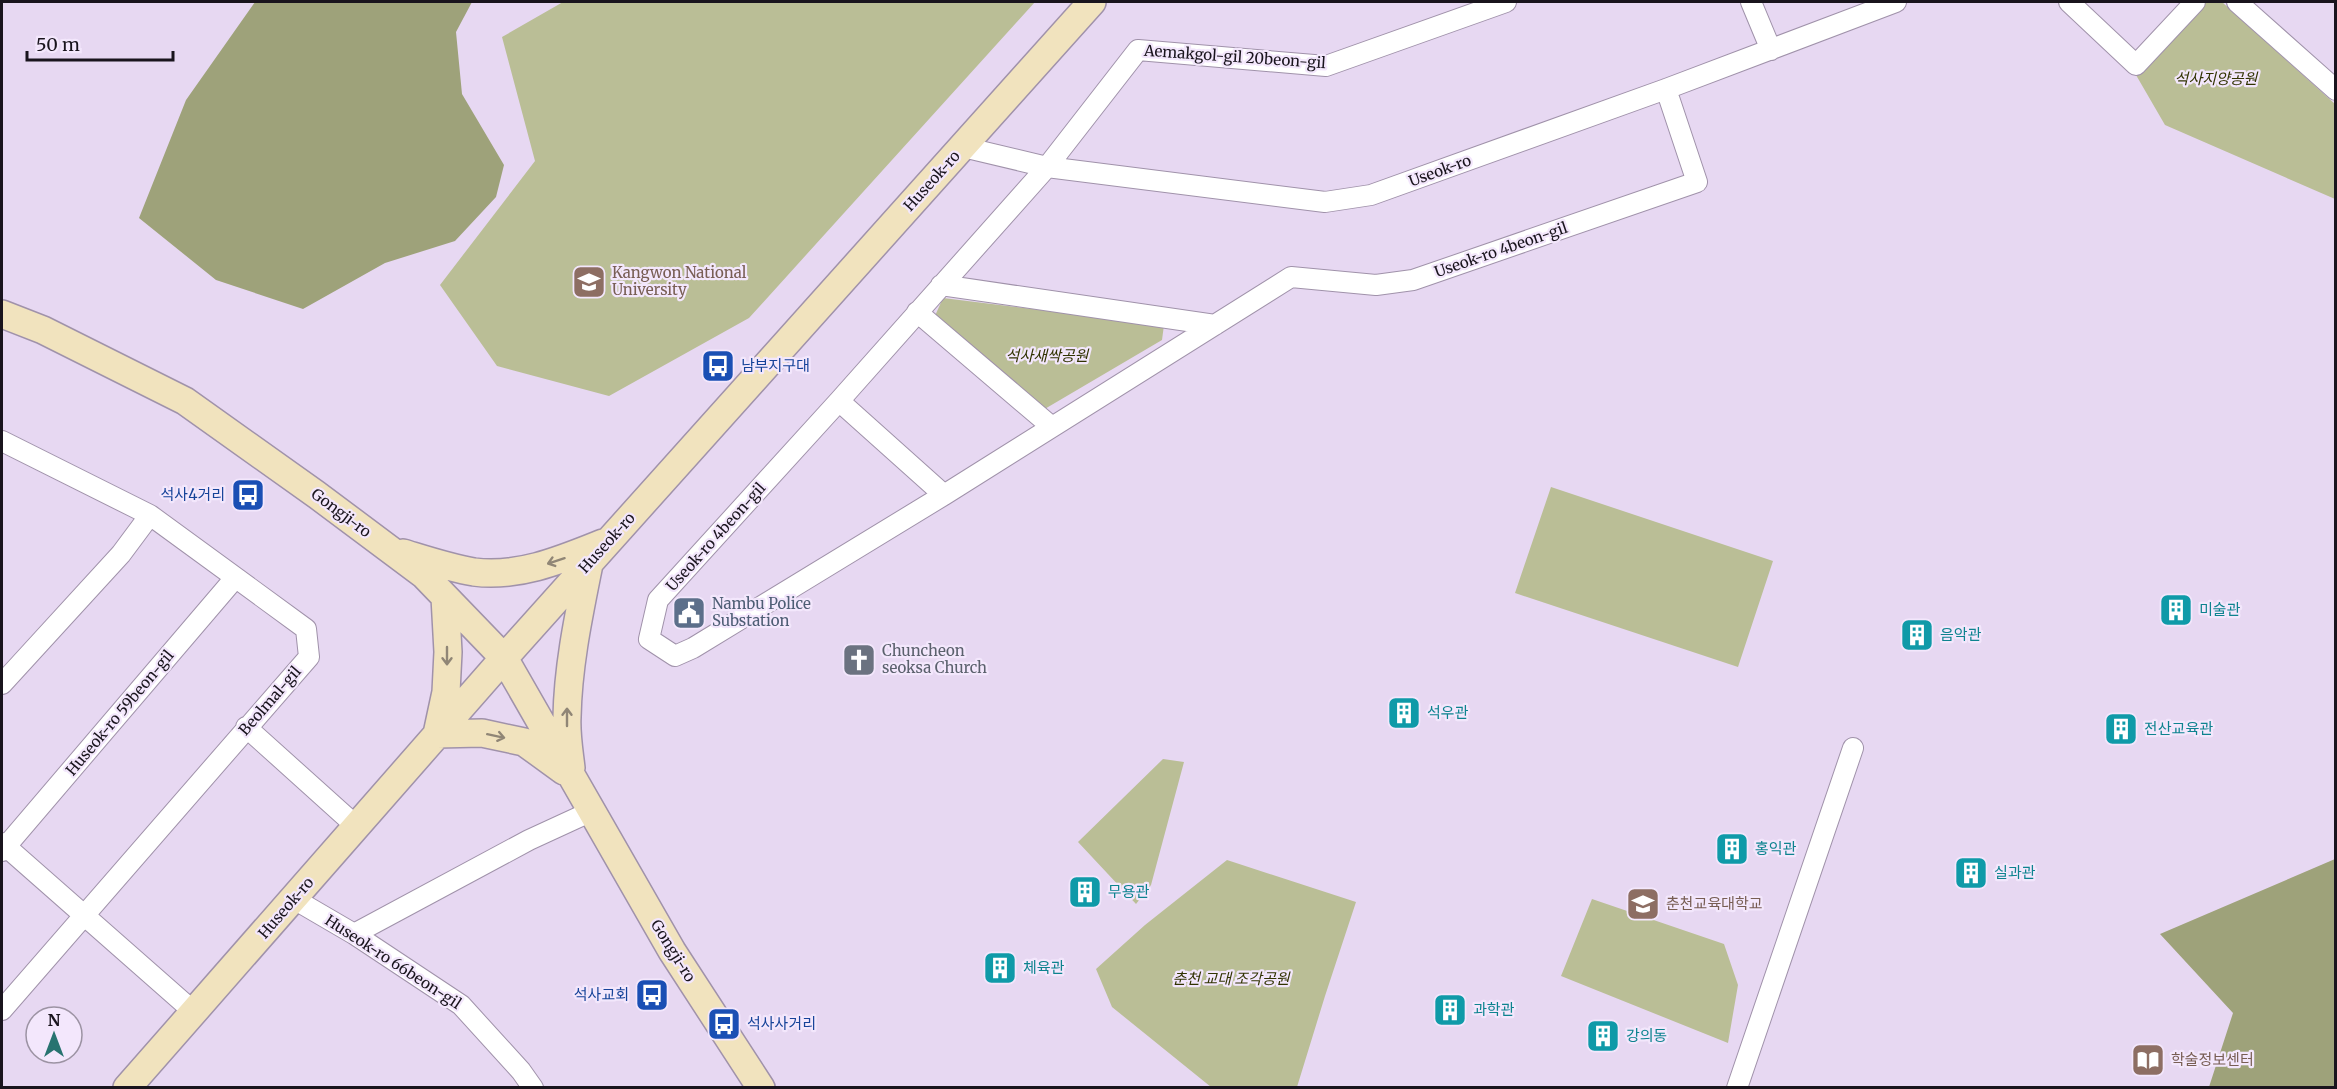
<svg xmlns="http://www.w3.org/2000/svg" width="2337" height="1089" font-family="Merriweather,'Noto Sans KR',serif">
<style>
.green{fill:#babe96}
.forest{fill:#9ea27a}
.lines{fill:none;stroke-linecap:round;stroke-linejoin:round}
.street-casing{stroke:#a092aa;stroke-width:22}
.secondary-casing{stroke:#a092aa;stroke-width:30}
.street{stroke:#fff;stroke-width:20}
.secondary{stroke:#f1e3be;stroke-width:27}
.oneway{stroke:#908676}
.labels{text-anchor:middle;stroke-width:4.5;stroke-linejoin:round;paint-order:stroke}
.street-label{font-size:15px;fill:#19141d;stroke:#f3e7fc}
.park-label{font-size:15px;font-style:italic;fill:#313300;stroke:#f3e7fc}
.education-label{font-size:15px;fill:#785e54;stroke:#f3e7fc;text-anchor:start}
.transit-label{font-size:15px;fill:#164399;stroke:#f3e7fc;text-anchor:start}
.service-label{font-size:15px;fill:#4e5e75;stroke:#f3e7fc;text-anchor:start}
.culture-label{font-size:15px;fill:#0d838f;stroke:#f3e7fc;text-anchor:start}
.worship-label{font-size:15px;fill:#5b616d;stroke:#f3e7fc;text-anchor:start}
</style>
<rect width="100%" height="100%" fill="#e7d8f2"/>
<path class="green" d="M 563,2 L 1035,2 L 749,318 L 609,396 L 497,366 L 440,285 L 535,161 L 502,37 Z
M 2205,2 L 2222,2 L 2335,104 L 2335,199 L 2165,125 L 2136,75 Z
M 943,298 L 1164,325 L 1162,340 L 1043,410 L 934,318 Z
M 1551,487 L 1773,561 L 1738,667 L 1515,593 Z
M 1163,759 L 1184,762 L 1151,885 L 1136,904 L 1078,842 Z
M 1227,860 L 1356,902 L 1325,996 L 1297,1087 L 1211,1087 L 1112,1007 L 1096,969 L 1145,925 Z
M 1592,899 L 1724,944 L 1738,985 L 1728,1043 L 1561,976 Z"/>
<path class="forest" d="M 255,2 L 472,2 L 456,32 L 462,94 L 504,165 L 496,197 L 455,241 L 385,263 L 303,309 L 216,280 L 139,218 L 186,100 Z
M 2335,859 L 2335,1087 L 2209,1087 L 2233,1013 L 2160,934 Z"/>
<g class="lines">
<defs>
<path id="street" d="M 1506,2 L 1326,66 L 1138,50 L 1047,167 L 839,401 L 658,600 L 649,639 L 675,656 L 693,648 L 944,495 L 1291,277 L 1376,285 L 1413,280 L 1697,182 L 1666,89
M 1751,2 L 1771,50
M 2069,2 L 2136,65 L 2195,2
M 2237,2 L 2336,90
M 963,147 L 1047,167 L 1325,202 L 1371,195 L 1666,89 L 1896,2
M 941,285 L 1215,325
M 917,312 L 1052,427
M 839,401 L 944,495
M 2,441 L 150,515 L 306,629 L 309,657 L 2,1010
M 2,684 L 121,554 L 150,515
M 246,727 L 356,826
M 2,843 L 194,1012
M 2,851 L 235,578
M 294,899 L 354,934 L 461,1005 L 521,1071 L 533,1088
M 354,934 L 529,840 L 592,811
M 1737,1088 L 1853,748"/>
<path id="secondary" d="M 2,314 L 43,330 L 185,401 L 317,495 L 424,575 L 504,658 L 672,951 L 761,1088
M 403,553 C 426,560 450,568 474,572 C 519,578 563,559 603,543
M 445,597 L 448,652 L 446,692 L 437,734 L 482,733 L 524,742 L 564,771
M 571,768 C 569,751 566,734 567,717 C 568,665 579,614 589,564
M 127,1088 L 504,658 L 1092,2"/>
</defs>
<use href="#street" class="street-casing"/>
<use href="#secondary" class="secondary-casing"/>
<use href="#street" class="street"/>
<use href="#secondary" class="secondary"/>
</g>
<defs><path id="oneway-shaft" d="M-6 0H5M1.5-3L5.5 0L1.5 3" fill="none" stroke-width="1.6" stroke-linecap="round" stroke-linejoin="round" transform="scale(1.5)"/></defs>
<g class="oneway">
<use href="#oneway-shaft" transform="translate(556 561) rotate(162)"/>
<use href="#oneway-shaft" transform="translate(447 656) rotate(90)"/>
<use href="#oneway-shaft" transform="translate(567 717) rotate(-90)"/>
<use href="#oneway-shaft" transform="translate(496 736) rotate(12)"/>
</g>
<defs>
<symbol id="university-square" viewBox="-11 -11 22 22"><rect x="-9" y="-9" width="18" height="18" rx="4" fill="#8d6e63" stroke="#f3e7fc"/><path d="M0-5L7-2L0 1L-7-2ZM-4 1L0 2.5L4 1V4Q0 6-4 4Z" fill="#fff"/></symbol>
<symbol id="bus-square" viewBox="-11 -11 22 22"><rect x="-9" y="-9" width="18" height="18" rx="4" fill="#1a4fb4" stroke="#f3e7fc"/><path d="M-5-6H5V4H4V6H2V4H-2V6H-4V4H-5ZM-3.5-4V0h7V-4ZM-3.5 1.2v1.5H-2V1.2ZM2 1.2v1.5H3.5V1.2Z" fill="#fff"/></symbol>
<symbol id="building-square" viewBox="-11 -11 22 22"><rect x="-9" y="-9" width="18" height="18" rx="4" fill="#0f9aa8" stroke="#f3e7fc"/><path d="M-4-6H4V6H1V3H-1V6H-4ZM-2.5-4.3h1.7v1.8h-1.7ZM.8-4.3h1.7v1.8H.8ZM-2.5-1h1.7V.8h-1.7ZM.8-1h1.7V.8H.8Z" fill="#fff"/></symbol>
<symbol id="civic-square" viewBox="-11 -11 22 22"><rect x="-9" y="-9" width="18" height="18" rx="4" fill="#5c6f8a" stroke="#f3e7fc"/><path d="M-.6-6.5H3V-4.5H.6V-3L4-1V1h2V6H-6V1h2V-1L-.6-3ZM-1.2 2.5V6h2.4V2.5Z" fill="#fff"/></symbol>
<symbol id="church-square" viewBox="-11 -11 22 22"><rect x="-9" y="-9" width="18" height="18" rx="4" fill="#6b7280" stroke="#f3e7fc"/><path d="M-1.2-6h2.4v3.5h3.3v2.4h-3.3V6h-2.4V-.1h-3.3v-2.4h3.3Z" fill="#fff"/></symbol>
<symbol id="library-square" viewBox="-11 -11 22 22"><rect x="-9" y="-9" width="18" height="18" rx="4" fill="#8d6e63" stroke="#f3e7fc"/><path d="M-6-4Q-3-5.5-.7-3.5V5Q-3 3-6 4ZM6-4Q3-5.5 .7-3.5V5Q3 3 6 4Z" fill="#fff"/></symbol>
</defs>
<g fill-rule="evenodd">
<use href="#university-square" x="570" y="263" width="38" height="38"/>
<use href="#bus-square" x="699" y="347" width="38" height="38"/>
<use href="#bus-square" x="229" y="476" width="38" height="38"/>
<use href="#building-square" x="2157" y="591" width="38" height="38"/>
<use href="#civic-square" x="670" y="594" width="38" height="38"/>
<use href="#building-square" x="1898" y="616" width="38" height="38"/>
<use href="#church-square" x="840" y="641" width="38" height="38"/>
<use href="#building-square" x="1385" y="694" width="38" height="38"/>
<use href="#building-square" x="2102" y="710" width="38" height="38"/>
<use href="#building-square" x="1713" y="830" width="38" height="38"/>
<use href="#building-square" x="1952" y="854" width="38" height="38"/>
<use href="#building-square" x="1066" y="873" width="38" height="38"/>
<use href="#university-square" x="1624" y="885" width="38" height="38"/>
<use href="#building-square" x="981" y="949" width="38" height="38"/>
<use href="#bus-square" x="633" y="976" width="38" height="38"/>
<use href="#building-square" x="1431" y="991" width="38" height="38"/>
<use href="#bus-square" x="705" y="1005" width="38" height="38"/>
<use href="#building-square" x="1584" y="1017" width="38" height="38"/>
<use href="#library-square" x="2129" y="1041" width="38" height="38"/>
</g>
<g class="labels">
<g class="street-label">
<text transform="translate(1235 57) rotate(4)" y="5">Aemakgol-gil 20beon-gil</text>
<text transform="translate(1440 171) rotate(-20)" y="5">Useok-ro</text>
<text transform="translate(932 181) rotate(-48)" y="5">Huseok-ro</text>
<text transform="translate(1501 250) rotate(-19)" y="5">Useok-ro 4beon-gil</text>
<text transform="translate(341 513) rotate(37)" y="5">Gongji-ro</text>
<text transform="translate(716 537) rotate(-48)" y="5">Useok-ro 4beon-gil</text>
<text transform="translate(607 543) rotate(-48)" y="5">Huseok-ro</text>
<text transform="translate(270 701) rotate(-49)" y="5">Beolmal-gil</text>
<text transform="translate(120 713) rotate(-50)" y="5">Huseok-ro 59beon-gil</text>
<text transform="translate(286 908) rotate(-49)" y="5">Huseok-ro</text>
<text transform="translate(673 951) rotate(58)" y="5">Gongji-ro</text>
<text transform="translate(393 962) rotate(33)" y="5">Huseok-ro 66beon-gil</text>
</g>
<g class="park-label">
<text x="2216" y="84">석사지양공원</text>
<text x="1047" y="361">석사새싹공원</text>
<text x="1231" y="984">춘천 교대 조각공원</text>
</g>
<g class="education-label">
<text x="612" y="278">Kangwon National<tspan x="612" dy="17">University</tspan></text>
<text x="1666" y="909">춘천교육대학교</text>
<text x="2171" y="1065">학술정보센터</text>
</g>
<g class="transit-label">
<text x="741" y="371">남부지구대</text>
<text x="225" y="500" text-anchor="end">석사4거리</text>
<text x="629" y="1000" text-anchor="end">석사교회</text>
<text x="747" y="1029">석사사거리</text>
</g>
<g class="service-label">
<text x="712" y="609">Nambu Police<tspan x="712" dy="17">Substation</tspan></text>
</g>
<g class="culture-label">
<text x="2199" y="615">미술관</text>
<text x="1940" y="640">음악관</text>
<text x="1427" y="718">석우관</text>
<text x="2144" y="734">전산교육관</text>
<text x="1755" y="854">홍익관</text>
<text x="1994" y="878">실과관</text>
<text x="1108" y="897">무용관</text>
<text x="1023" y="973">체육관</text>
<text x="1473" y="1015">과학관</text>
<text x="1626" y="1041">강의동</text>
</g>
<g class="worship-label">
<text x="882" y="656">Chuncheon<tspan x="882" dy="17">seoksa Church</tspan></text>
</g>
</g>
<rect width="2337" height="1089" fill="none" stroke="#19141d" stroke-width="6"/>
<g transform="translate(54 1035)"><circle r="28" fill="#f3e7fc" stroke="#9c93a3" stroke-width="1.5"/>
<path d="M0-4.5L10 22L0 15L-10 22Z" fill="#287370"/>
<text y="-9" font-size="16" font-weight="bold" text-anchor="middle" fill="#19141d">N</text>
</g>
<path d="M27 51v9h146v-9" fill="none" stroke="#19141d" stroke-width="3"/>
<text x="36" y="51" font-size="18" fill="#19141d" stroke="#f3e7fc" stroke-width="4.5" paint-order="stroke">50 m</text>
</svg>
